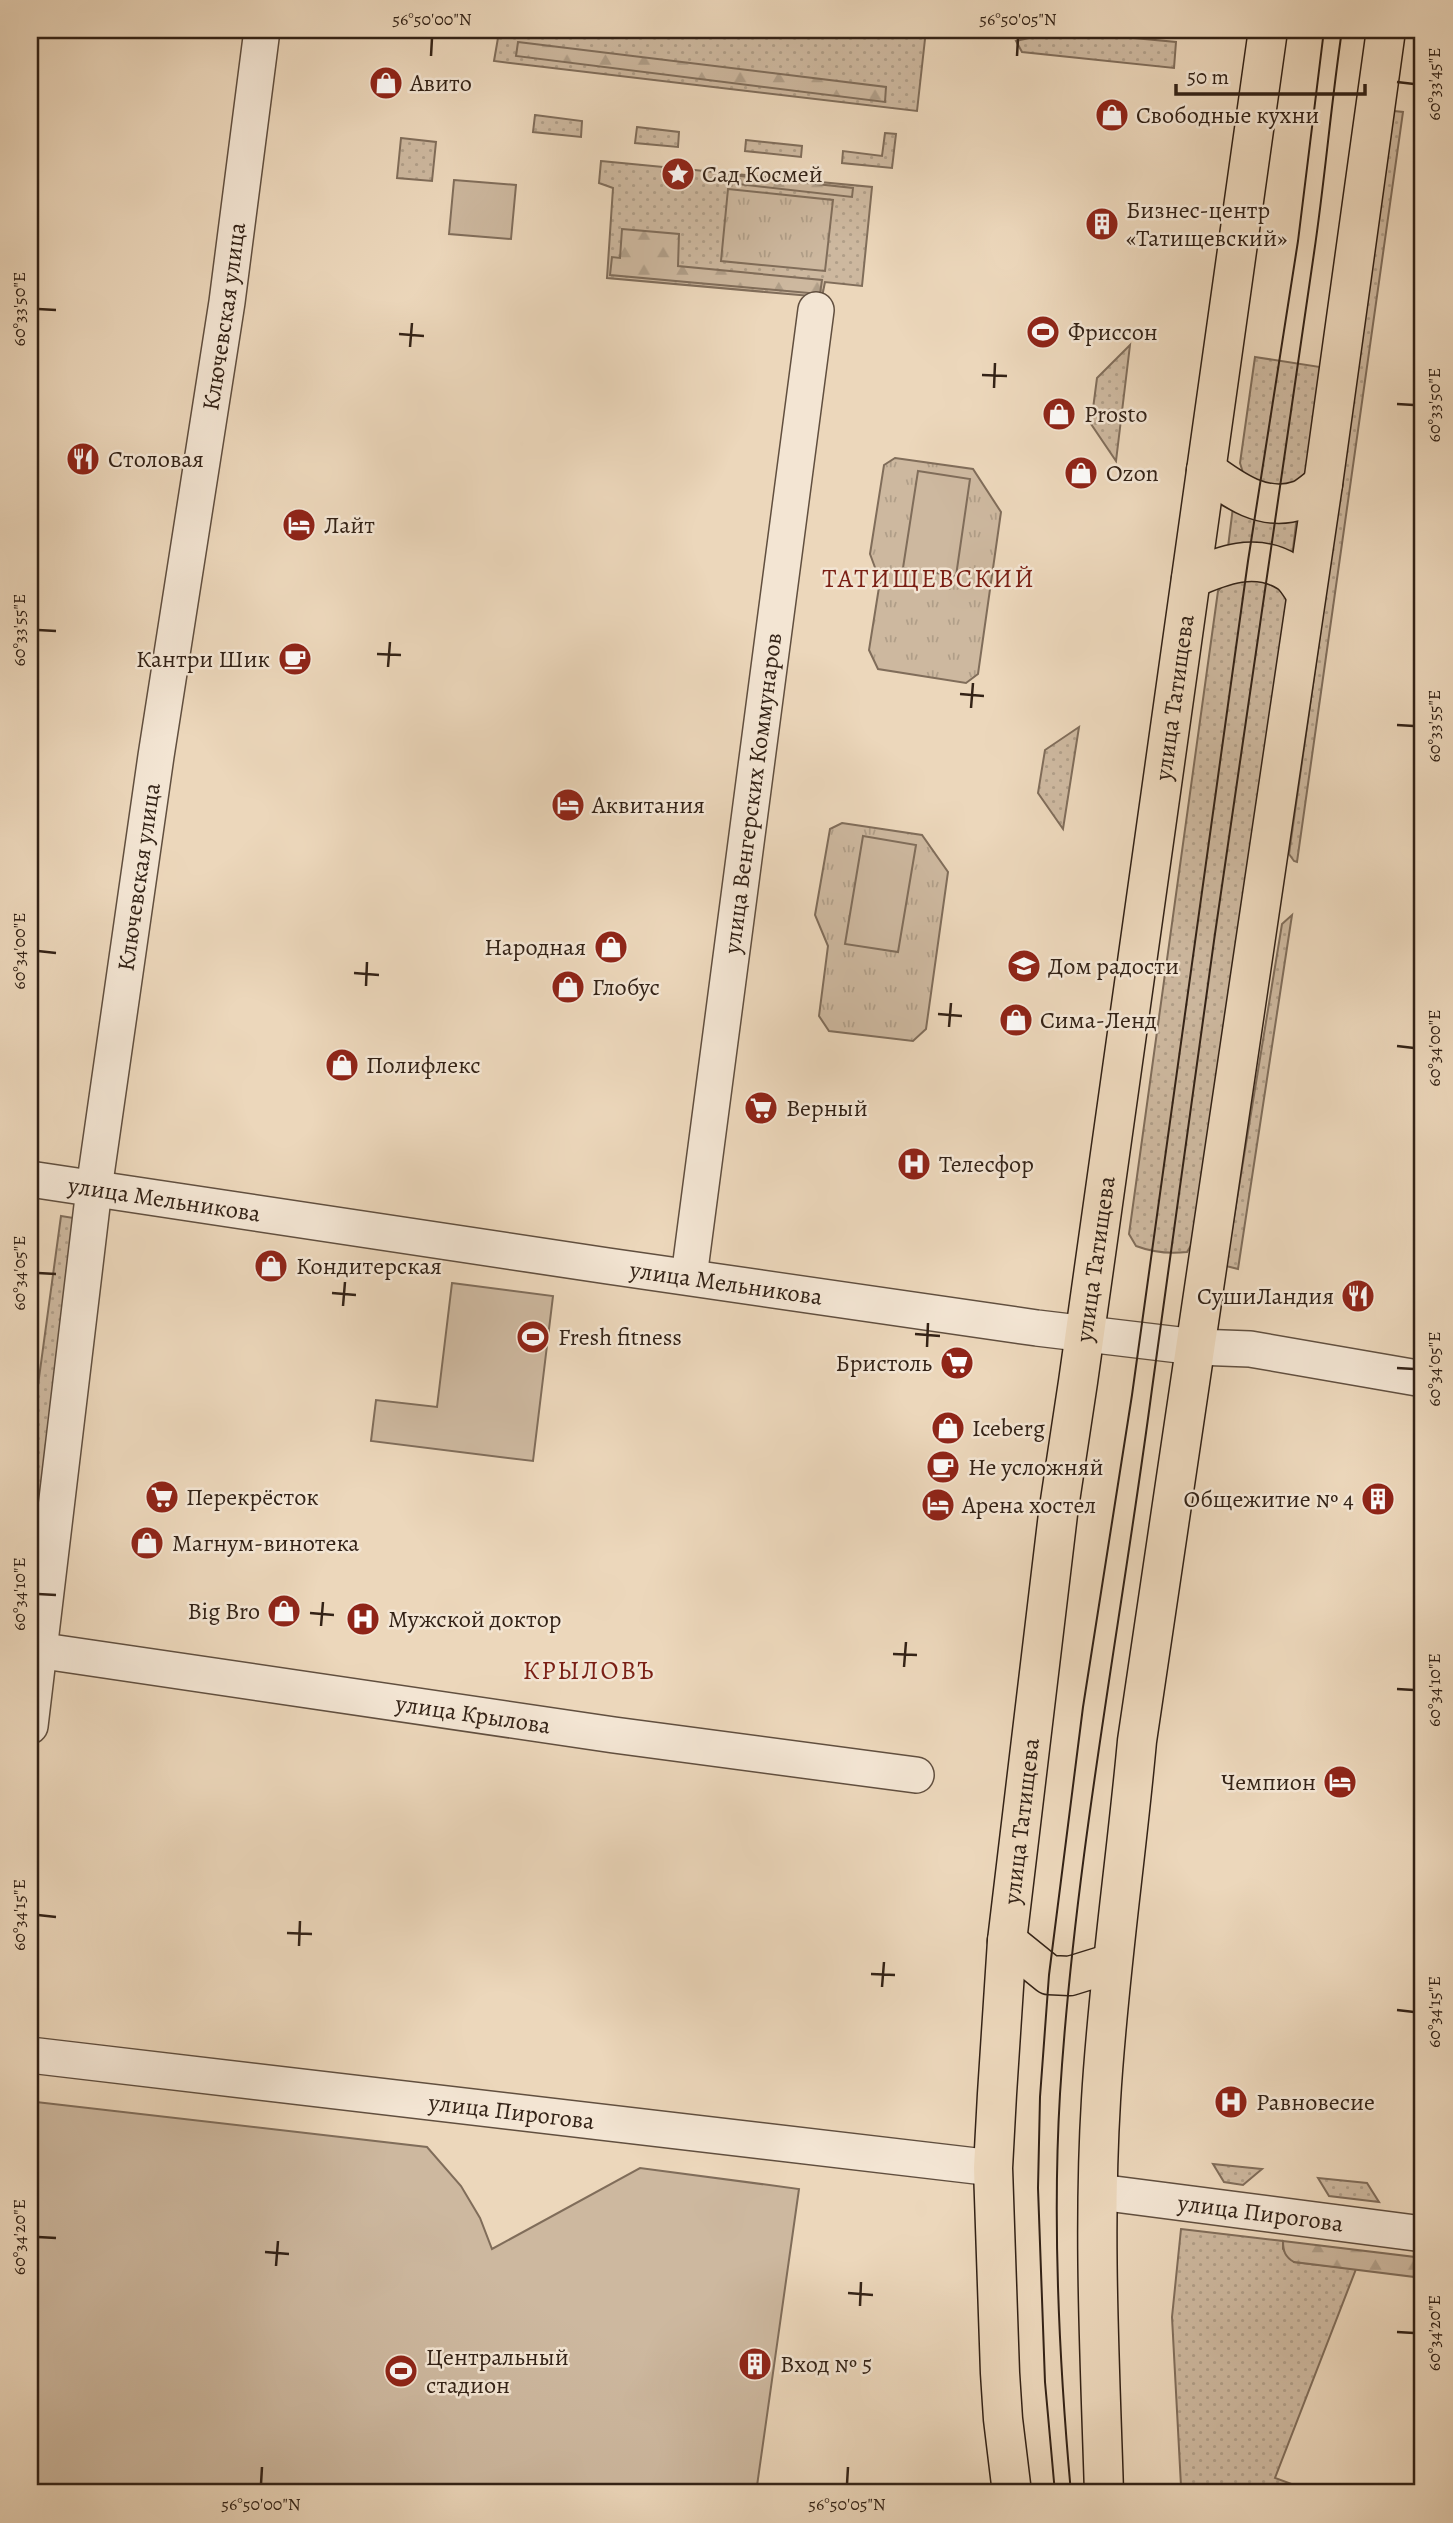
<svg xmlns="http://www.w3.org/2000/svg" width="1453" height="2523" font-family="Alegreya,serif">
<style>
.grass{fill:url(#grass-dots);stroke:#806d5a;stroke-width:2}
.forest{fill:url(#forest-firs);stroke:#806d5a;stroke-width:2}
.park{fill:url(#park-tufts);stroke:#806d5a;stroke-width:2}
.pitch{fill:#cdb89f;stroke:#806d5a;stroke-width:2}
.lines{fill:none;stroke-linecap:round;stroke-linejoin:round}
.minor-casing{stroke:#614f3f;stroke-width:38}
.major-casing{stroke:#332216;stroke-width:41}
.minor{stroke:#f3e5d3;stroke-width:35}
.major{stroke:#ecd7bb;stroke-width:38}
.tram{stroke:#332216;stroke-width:2}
.ticks{fill:none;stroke:#332216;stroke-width:2.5}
.labels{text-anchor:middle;stroke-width:5;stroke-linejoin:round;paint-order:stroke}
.poi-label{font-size:24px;fill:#332216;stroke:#f3e5d3;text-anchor:start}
.street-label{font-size:24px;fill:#332216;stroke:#f3e5d3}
.neighbourhood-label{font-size:26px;letter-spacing:2px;fill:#7a1f14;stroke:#f3e5d3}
.neatline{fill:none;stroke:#332216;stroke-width:2.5}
.ticks-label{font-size:18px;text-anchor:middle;fill:#332216}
</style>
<defs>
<pattern id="grass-dots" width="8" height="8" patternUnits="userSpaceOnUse" patternTransform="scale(1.75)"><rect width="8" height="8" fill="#cdb89f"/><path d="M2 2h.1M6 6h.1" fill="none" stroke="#b09e88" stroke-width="1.8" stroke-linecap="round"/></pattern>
<pattern id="forest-firs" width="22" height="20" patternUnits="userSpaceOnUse" patternTransform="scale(1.75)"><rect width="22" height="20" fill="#cdb89f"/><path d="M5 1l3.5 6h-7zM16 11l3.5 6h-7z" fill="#b09e88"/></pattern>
<pattern id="park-tufts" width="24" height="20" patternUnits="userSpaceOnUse" patternTransform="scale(1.75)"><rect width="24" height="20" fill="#cdb89f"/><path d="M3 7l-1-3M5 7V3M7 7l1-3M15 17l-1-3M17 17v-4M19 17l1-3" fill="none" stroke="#b09e88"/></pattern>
</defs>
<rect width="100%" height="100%" fill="#ecd7bb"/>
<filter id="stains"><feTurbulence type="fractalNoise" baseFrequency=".00286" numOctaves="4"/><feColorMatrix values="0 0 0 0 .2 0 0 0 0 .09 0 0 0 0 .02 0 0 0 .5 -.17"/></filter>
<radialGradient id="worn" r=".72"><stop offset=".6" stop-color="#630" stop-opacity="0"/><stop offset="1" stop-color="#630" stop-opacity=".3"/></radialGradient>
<path class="grass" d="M 530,30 L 926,30 L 917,111 L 494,61 L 499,32 L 529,35 Z
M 1059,31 L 1176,42 L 1174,68 L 1022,52 L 1016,41 Z
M 1394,111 L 1403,112 L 1297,862 L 1294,861 L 1289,854 Z
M 535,115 L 582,121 L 581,137 L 533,132 Z
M 637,127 L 679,132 L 678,147 L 635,143 Z
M 885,133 L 896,134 L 892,168 L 842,163 L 843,151 L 882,156 Z
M 401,138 L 436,142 L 432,181 L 397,178 Z
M 746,140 L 802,146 L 801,157 L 745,151 Z
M 601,161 L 872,187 L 862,286 L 825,282 L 822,297 L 607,278 L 613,188 L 599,183 Z
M 1130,345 L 1116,461 L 1091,424 L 1097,378 Z
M 1255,357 L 1320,367 L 1307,477 L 1284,490 L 1244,476 L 1240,463 Z
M 1233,507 L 1297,516 L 1292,557 C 1272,545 1251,541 1228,547 Z
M 1272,576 L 1288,598 L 1195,1239 L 1187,1252 C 1170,1254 1152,1252 1136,1246 L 1129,1234 L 1218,591 L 1228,579 Z
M 1079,727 L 1063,829 L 1038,793 L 1045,750 Z
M 1292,915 L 1238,1269 L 1226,1266 L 1282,924 Z
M 61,1216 L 80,1219 L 30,1613 L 30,1444 Z
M 1213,2164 L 1262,2169 L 1243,2185 L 1224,2182 Z
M 1318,2178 L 1367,2183 L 1379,2202 L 1329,2196 Z
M 1181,2229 L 1283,2241 L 1283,2249 L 1294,2262 L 1356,2269 L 1275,2478 L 1316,2493 L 1199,2493 L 1198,2484 L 1181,2486 L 1172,2317 Z"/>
<path class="forest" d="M 518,42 L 886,87 L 885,102 L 516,56 Z
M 731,175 L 853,188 L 852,197 L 730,183 Z
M 622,229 L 679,234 L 678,266 L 822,280 L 820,294 L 610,275 L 612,257 L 620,258 Z
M 1283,2241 L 1423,2258 L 1423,2278 L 1294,2262 C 1285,2257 1283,2251 1283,2241 Z"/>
<path class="park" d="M 728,189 L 833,200 L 825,271 L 721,261 Z
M 895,458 L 973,469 L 1001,512 L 978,674 L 966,683 L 878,669 L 869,650 L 880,581 L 870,554 L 884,465 Z
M 842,823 L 922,835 L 948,872 L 926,1029 L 913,1041 L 829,1031 L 819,1016 L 828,946 L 815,915 L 830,829 Z"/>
<path class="pitch" d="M 454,180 L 516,185 L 511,239 L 449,234 Z
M 918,471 L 970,479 L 956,576 L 903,568 Z
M 863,836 L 916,845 L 898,952 L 845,944 Z
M 452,1283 L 553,1296 L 533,1461 L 371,1441 L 376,1400 L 437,1407 Z
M 36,2102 L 427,2147 L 461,2186 L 480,2218 L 492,2249 L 640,2168 L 799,2189 L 756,2493 L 30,2493 L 30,2115 L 35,2115 Z"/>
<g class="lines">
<defs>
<g id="minor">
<path id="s1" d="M 30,1179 L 608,1266 L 1037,1328 L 1196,1347 L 1250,1349 L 1423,1379"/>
<path id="s2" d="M 689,1277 L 816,310"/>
<path id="s3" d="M 30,1649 L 614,1735 L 916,1775"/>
<path id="s4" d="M 30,1726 L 94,1189 L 156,756 L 227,302 L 262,30"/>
<path id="s5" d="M 30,2055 L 993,2168"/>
<path id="s6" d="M 1099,2192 L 1423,2234"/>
</g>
<g id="major">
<path d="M 1206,470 C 1233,490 1264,513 1300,500 C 1308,497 1316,489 1323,484"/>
<path d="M 1191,579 C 1222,565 1256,552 1288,572 C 1295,576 1301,587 1306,594"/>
<path d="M 1007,1941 L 1049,1975 L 1070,1976 L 1112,1963"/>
<path id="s7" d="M 1012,2493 L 1003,2419 L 1000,2373 L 993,2168 L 997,2094 L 1007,1941 L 1058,1514 L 1078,1382 L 1268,30"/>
<path d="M 1104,2493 C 1100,2363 1093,2231 1101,2100 C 1108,1980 1126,1861 1137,1741 L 1323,484 L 1386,30"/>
</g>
</defs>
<use href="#minor" class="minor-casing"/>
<use href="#major" class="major-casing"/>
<use href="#minor" class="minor"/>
<use href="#major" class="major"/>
<path class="tram" d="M 1055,2493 L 1045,2382 L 1038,2188 L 1040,2097 L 1049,1975 L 1083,1707 L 1132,1395 L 1248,561 L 1298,241 L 1324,30
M 1071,2493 C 1059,2361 1052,2227 1060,2094 C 1075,1857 1121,1624 1152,1389 C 1203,1010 1258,631 1314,253 C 1325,179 1331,104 1342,30"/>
</g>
<path class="ticks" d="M 431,56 L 432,38M 1017,56 L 1018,38M 1397,82 L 1414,84M 38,309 L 56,310M 399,334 L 424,336M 410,347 L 412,323M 982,375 L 1007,376M 994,388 L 995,363M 1397,404 L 1414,405M 38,630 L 56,631M 377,654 L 401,655M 388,667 L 390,642M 960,694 L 984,696M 971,708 L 973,683M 1397,725 L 1414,726M 38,951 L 56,953M 354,973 L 379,975M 366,986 L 367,962M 938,1014 L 962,1016M 949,1027 L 951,1003M 1397,1046 L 1414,1048M 38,1273 L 56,1274M 332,1293 L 356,1295M 343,1306 L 345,1282M 915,1334 L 940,1336M 927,1347 L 928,1323M 1397,1368 L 1414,1369M 38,1594 L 56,1595M 310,1613 L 334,1615M 321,1626 L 323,1602M 893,1654 L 917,1655M 904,1667 L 906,1642M 1397,1689 L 1414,1690M 38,1915 L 56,1917M 287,1933 L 312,1934M 299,1946 L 300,1921M 871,1974 L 895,1975M 882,1987 L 884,1962M 1397,2010 L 1414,2012M 38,2237 L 56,2238M 265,2252 L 289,2254M 276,2266 L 278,2241M 848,2293 L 873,2295M 860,2306 L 861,2282M 1397,2332 L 1414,2333M 261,2484 L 262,2467M 847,2484 L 848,2467"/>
<defs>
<symbol id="shop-disc" viewBox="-11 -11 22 22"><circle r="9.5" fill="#8f2418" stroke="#f3e5d3"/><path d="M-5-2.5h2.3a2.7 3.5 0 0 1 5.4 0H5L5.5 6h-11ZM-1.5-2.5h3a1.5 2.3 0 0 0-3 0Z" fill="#fff"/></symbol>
<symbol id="sight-disc" viewBox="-11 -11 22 22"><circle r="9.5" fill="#8f2418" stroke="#f3e5d3"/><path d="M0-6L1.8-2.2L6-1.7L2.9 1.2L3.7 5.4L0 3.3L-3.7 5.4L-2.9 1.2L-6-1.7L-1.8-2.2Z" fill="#fff"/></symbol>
<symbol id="building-disc" viewBox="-11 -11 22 22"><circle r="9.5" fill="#8f2418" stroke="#f3e5d3"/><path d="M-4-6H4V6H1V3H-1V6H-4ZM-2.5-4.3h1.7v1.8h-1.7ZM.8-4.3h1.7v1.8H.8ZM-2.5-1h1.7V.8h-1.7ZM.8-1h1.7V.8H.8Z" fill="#fff"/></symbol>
<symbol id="stadium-disc" viewBox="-11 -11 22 22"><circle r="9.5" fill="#8f2418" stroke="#f3e5d3"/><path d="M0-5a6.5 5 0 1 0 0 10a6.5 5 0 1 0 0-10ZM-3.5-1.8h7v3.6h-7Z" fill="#fff"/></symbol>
<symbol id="restaurant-disc" viewBox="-11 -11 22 22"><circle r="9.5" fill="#8f2418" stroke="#f3e5d3"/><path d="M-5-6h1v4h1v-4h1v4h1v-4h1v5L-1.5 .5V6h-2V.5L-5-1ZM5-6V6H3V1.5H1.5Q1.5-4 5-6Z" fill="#fff"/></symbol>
<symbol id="hotel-disc" viewBox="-11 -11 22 22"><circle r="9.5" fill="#8f2418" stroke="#f3e5d3"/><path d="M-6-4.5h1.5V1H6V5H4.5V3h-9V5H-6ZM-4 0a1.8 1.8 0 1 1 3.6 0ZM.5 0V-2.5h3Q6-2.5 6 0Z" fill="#fff"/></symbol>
<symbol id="cafe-disc" viewBox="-11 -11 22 22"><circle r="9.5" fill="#8f2418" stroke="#f3e5d3"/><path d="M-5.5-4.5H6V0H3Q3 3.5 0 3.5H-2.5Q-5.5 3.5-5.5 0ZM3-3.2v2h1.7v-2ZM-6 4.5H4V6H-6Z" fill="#fff"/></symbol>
<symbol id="school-disc" viewBox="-11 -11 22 22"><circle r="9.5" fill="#8f2418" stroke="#f3e5d3"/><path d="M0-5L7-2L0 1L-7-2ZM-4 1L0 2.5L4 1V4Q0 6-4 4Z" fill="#fff"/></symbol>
<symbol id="supermarket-disc" viewBox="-11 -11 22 22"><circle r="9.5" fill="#8f2418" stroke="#f3e5d3"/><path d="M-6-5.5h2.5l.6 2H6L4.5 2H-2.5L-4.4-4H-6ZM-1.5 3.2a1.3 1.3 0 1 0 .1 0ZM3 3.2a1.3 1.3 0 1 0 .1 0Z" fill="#fff"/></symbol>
<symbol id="hospital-disc" viewBox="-11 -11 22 22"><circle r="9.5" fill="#8f2418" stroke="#f3e5d3"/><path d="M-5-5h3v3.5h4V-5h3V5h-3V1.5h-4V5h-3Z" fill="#fff"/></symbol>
</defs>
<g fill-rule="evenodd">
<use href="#shop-disc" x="367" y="64" width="38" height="38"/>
<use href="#shop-disc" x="1093" y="96" width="38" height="38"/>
<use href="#sight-disc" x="659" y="155" width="38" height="38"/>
<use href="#building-disc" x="1083" y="205" width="38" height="38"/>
<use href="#stadium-disc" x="1024" y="313" width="38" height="38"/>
<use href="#shop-disc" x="1040" y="395" width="38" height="38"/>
<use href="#restaurant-disc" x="64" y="440" width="38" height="38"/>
<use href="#shop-disc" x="1062" y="454" width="38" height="38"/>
<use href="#hotel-disc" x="280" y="506" width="38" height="38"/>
<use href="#cafe-disc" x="276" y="640" width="38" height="38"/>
<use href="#hotel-disc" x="549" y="786" width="38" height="38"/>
<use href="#shop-disc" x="592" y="928" width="38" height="38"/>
<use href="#school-disc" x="1005" y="947" width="38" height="38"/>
<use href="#shop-disc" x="549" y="968" width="38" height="38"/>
<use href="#shop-disc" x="997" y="1001" width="38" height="38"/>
<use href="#shop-disc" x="323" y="1046" width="38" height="38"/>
<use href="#supermarket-disc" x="742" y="1089" width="38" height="38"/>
<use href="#hospital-disc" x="895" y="1145" width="38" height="38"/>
<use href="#shop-disc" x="252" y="1247" width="38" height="38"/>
<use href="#restaurant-disc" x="1339" y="1277" width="38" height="38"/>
<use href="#stadium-disc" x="514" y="1318" width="38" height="38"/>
<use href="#supermarket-disc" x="938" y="1344" width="38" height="38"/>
<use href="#shop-disc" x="929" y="1409" width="38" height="38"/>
<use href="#cafe-disc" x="924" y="1448" width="38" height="38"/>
<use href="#supermarket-disc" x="143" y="1478" width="38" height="38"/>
<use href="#building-disc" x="1359" y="1480" width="38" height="38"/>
<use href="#hotel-disc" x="919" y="1486" width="38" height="38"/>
<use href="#shop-disc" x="128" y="1524" width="38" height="38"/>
<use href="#shop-disc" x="265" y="1592" width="38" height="38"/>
<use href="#hospital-disc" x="344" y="1600" width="38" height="38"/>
<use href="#hotel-disc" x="1321" y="1763" width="38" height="38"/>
<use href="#hospital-disc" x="1212" y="2083" width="38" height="38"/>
<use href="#building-disc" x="736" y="2345" width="38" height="38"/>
<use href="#stadium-disc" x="382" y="2352" width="38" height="38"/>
</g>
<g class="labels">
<g class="poi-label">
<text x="410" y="91">Авито</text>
<text x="1136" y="123">Свободные кухни</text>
<text x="702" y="182">Сад Космей</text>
<text x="1126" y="218">Бизнес-центр<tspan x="1126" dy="28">«Татищевский»</tspan></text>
<text x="1068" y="340">Фриссон</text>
<text x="1084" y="422">Prosto</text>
<text x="108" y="467">Столовая</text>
<text x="1106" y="481">Ozon</text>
<text x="324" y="533">Лайт</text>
<text x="270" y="667" text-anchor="end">Кантри Шик</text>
<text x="592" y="813">Аквитания</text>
<text x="586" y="955" text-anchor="end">Народная</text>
<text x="1048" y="974">Дом радости</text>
<text x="592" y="995">Глобус</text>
<text x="1040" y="1028">Сима-Ленд</text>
<text x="366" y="1073">Полифлекс</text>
<text x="786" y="1116">Верный</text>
<text x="939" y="1172">Телесфор</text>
<text x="296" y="1274">Кондитерская</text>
<text x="1334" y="1304" text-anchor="end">СушиЛандия</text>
<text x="558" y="1345">Fresh fitness</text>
<text x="932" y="1371" text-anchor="end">Бристоль</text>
<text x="972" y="1436">Iceberg</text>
<text x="968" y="1475">Не усложняй</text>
<text x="186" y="1505">Перекрёсток</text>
<text x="1354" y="1507" text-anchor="end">Общежитие № 4</text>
<text x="962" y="1513">Арена хостел</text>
<text x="172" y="1551">Магнум-винотека</text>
<text x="260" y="1619" text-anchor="end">Big Bro</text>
<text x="388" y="1627">Мужской доктор</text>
<text x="1316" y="1790" text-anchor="end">Чемпион</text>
<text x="1256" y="2110">Равновесие</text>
<text x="426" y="2365">Центральный<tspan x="426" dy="28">стадион</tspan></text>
<text x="780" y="2372">Вход № 5</text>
</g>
<g class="street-label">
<text dy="8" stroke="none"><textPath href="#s4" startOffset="1423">Ключевская улица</textPath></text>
<text dy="8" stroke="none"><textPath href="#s7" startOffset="1808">улица Татищева</textPath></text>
<text dy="8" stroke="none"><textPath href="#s2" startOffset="488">улица Венгерских Коммунаров</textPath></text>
<text dy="8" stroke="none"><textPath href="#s4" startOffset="856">Ключевская улица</textPath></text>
<text dy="8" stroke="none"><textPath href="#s1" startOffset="136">улица Мельникова</textPath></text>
<text dy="8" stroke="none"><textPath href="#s7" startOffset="1241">улица Татищева</textPath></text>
<text dy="8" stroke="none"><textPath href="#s1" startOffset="704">улица Мельникова</textPath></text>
<text dy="8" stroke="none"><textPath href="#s3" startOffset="448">улица Крылова</textPath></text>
<text dy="8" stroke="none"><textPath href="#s7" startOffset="674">улица Татищева</textPath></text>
<text dy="8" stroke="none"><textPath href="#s5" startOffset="485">улица Пирогова</textPath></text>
<text dy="8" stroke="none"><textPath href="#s6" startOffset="163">улица Пирогова</textPath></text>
</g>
<g class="neighbourhood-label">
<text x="929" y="587">ТАТИЩЕВСКИЙ</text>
<text x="589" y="1679">КРЫЛОВЪ</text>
</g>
</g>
<rect width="1453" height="2523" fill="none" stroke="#ecd7bb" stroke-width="77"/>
<path d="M1176 84v10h189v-10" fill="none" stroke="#332216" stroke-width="3.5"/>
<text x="1187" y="84" font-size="21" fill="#332216" stroke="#f3e5d3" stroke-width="5" paint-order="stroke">50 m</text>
<rect x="38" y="38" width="1376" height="2446" class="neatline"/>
<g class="ticks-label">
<text x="432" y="25">56°50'00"N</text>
<text x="1018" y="25">56°50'05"N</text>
<text transform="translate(1434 84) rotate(-90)" y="6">60°33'45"E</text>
<text transform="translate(19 309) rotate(-90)" y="6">60°33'50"E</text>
<text transform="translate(1434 405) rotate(-90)" y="6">60°33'50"E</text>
<text transform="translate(19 630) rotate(-90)" y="6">60°33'55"E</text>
<text transform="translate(1434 726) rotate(-90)" y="6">60°33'55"E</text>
<text transform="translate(19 951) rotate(-90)" y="6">60°34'00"E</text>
<text transform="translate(1434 1048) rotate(-90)" y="6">60°34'00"E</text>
<text transform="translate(19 1273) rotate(-90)" y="6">60°34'05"E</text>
<text transform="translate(1434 1369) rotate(-90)" y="6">60°34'05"E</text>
<text transform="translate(19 1594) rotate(-90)" y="6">60°34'10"E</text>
<text transform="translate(1434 1690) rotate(-90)" y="6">60°34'10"E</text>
<text transform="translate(19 1915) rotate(-90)" y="6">60°34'15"E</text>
<text transform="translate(1434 2012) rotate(-90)" y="6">60°34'15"E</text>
<text transform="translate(19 2237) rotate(-90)" y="6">60°34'20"E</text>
<text transform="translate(1434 2333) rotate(-90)" y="6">60°34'20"E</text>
<text x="261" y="2510">56°50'00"N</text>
<text x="847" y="2510">56°50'05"N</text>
</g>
<rect width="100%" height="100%" filter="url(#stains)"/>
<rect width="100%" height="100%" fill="url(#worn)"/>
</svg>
